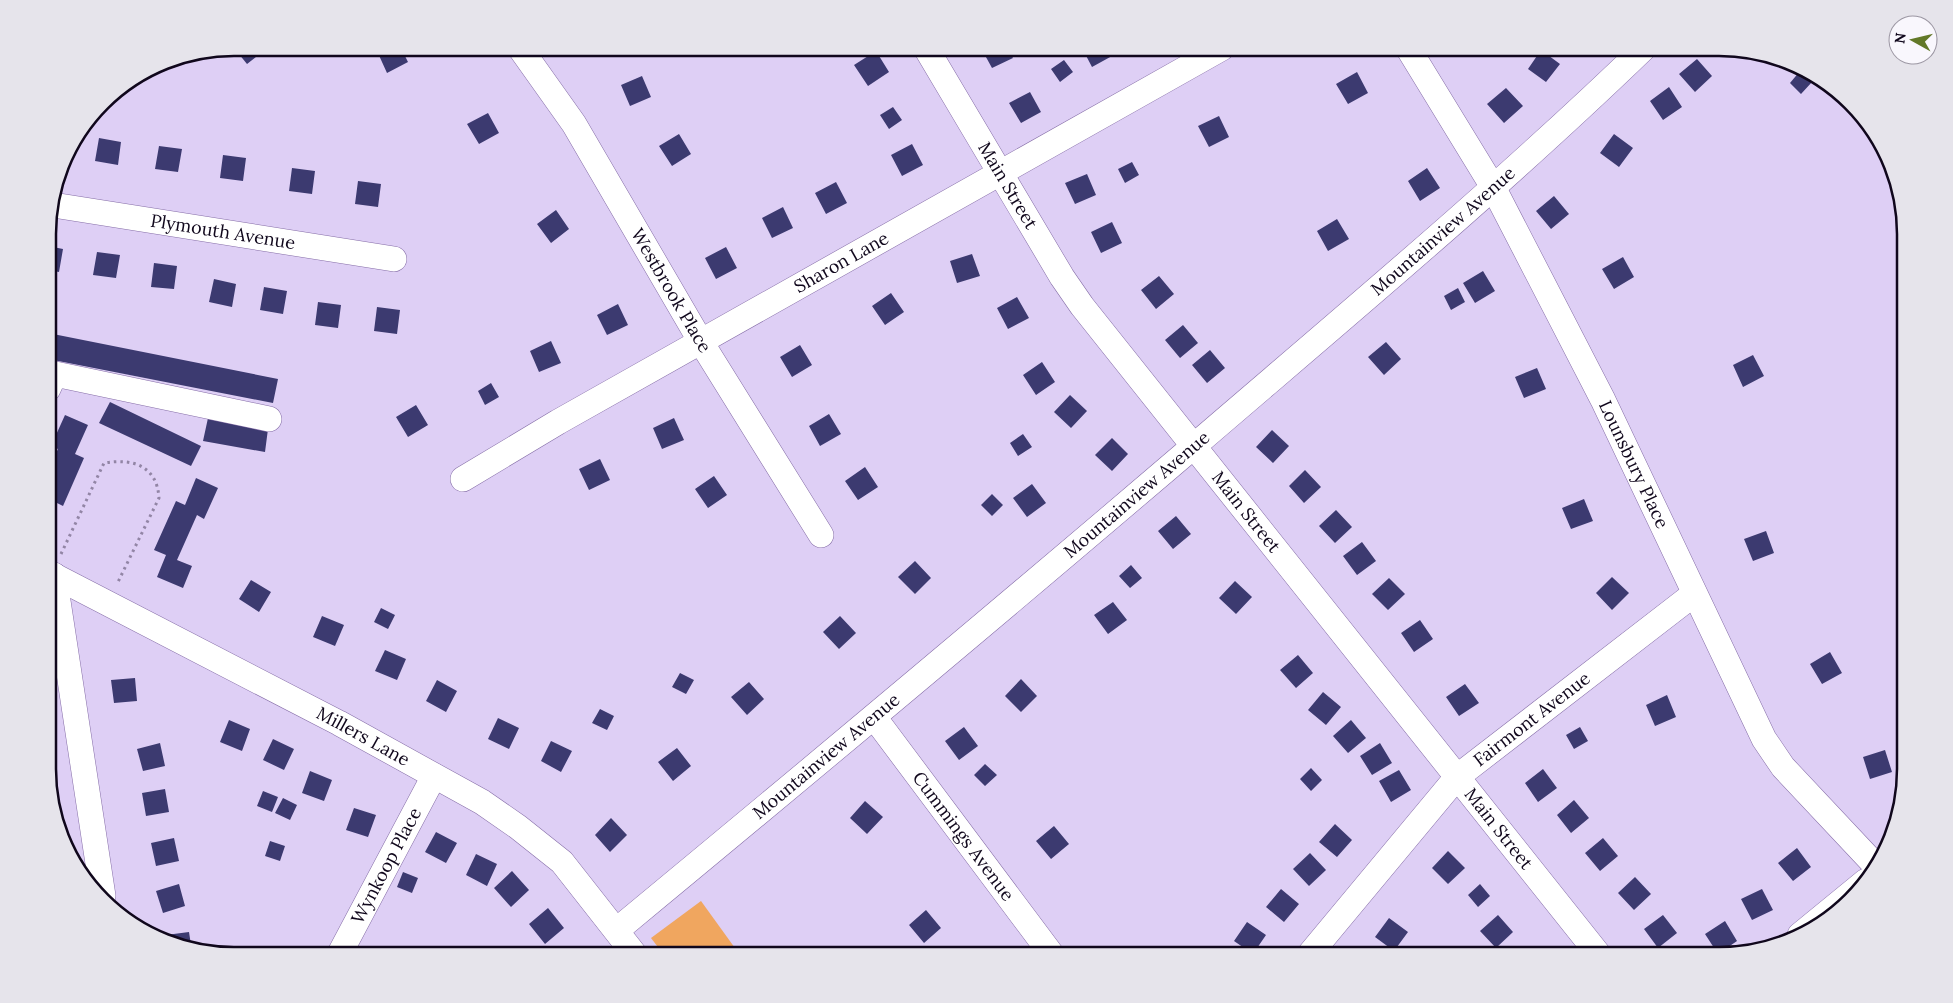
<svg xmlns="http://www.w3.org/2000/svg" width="1953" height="1003" font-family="Lora,serif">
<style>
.green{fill:#f0a65f}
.building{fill:#3c3a70}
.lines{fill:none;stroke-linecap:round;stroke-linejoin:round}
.minor-casing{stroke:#856da7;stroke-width:26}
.path{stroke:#9285a5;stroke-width:3;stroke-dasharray:2.5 4;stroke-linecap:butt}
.minor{stroke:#fff;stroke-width:25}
.labels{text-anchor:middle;stroke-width:5;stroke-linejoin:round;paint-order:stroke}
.street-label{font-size:18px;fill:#10071c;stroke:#f9f7fd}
.rim{fill:none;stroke:#10071c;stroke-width:2.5}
</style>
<rect width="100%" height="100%" fill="#decff5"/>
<path class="green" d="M 701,901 L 740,955 L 664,955 L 651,938 Z"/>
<path class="building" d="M 234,48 L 263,48 L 265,50 L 247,64 Z
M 385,48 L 401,48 L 408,62 L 387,73 L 377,51 Z
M 981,48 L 1007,48 L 1013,58 L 992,68 Z
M 1082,48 L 1108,48 L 1112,56 L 1092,67 Z
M 1541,50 L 1560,64 L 1546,82 L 1528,69 Z
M 876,51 L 889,72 L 868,86 L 854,65 Z
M 1697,59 L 1712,76 L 1695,92 L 1679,74 Z
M 1064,60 L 1073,72 L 1060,82 L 1051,69 Z
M 1800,71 L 1812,82 L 1801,94 L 1790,83 Z
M 1357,72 L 1368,93 L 1348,104 L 1336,84 Z
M 642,76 L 651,97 L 630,106 L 621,85 Z
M 1669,87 L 1682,107 L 1663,120 L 1650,101 Z
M 1506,88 L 1523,106 L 1504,123 L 1487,104 Z
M 1030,92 L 1041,112 L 1021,123 L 1009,103 Z
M 893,107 L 902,120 L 889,129 L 880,115 Z
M 488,113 L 499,133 L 479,144 L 467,124 Z
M 1219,116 L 1229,137 L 1209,147 L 1198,126 Z
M 679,134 L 691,154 L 672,166 L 659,146 Z
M 1614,134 L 1633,148 L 1619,167 L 1600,153 Z
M 99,138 L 121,142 L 118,165 L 95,161 Z
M 912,144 L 923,165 L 902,176 L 891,155 Z
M 159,146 L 182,149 L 178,172 L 155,169 Z
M 223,155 L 246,158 L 243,181 L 220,178 Z
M 1132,162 L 1139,175 L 1125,183 L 1118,169 Z
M 292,168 L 315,171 L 312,194 L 289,191 Z
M 1427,168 L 1440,188 L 1420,201 L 1408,181 Z
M 1087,174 L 1096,195 L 1075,204 L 1065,183 Z
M 358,181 L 381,184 L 378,207 L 355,204 Z
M 836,182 L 847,203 L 826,214 L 815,193 Z
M 1554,196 L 1569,214 L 1551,229 L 1536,211 Z
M 783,207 L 793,228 L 772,238 L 762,218 Z
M 556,210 L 569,229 L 551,243 L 537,224 Z
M 1337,219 L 1349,239 L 1328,251 L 1317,231 Z
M 1112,222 L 1122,243 L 1101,253 L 1091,232 Z
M 48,246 L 63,249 L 59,272 L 48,270 Z
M 726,247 L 737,268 L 716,279 L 705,258 Z
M 97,252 L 120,255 L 116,278 L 93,275 Z
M 972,254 L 980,276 L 957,283 L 950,261 Z
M 1623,257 L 1634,277 L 1614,289 L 1602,269 Z
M 154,263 L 177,266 L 174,289 L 151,287 Z
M 1483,271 L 1495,291 L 1475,303 L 1463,283 Z
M 1159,276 L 1174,294 L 1156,309 L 1141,290 Z
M 214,279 L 236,284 L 232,307 L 209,302 Z
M 264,287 L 287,291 L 283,314 L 260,310 Z
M 1458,288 L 1465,302 L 1451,310 L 1444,296 Z
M 891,293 L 904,312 L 885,325 L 872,306 Z
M 1017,297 L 1029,318 L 1008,329 L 997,308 Z
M 318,302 L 341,305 L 338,328 L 315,325 Z
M 618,304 L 628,325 L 607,335 L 597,315 Z
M 377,307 L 400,310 L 397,334 L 374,331 Z
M 1183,325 L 1198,343 L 1180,358 L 1165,340 Z
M 48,333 L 278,379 L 273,403 L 48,359 Z
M 551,341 L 561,363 L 539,372 L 530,351 Z
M 1386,342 L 1401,359 L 1384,375 L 1368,357 Z
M 800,345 L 812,365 L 792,377 L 780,357 Z
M 1210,350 L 1225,368 L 1207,383 L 1192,365 Z
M 1753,355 L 1764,376 L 1743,387 L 1733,365 Z
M 1042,362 L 1055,382 L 1036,395 L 1023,375 Z
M 1537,368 L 1546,389 L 1524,398 L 1515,377 Z
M 491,383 L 499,397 L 485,405 L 478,391 Z
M 1070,395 L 1087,411 L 1071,428 L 1054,412 Z
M 110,402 L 201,446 L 191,466 L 99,423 Z
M 416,405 L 428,425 L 408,437 L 396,417 Z
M 829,414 L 841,434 L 820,446 L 809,426 Z
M 65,415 L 88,425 L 75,454 L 84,458 L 63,506 L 49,499 L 48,470 L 58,449 L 51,446 Z
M 208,418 L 268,429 L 265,452 L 203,441 Z
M 674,418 L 684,440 L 662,449 L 653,428 Z
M 1272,430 L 1289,446 L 1273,463 L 1256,447 Z
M 1023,434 L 1032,447 L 1018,456 L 1010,443 Z
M 1112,438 L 1128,454 L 1112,471 L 1095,455 Z
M 600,459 L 610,480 L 589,490 L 579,469 Z
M 865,467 L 878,487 L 858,500 L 845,481 Z
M 1305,470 L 1321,487 L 1304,503 L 1289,486 Z
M 714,476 L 727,495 L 708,508 L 695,489 Z
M 196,478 L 218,488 L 204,519 L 197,515 L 177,560 L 192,566 L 183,588 L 157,577 L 166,555 L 154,550 L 176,501 L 185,505 Z
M 1032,484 L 1046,503 L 1027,517 L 1013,498 Z
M 992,494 L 1003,505 L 992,516 L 981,505 Z
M 1584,499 L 1593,521 L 1571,529 L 1562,508 Z
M 1336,510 L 1352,527 L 1335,543 L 1319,526 Z
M 1176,516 L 1191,534 L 1173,549 L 1158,531 Z
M 1766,531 L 1774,553 L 1753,561 L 1744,539 Z
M 1362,542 L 1376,561 L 1357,575 L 1343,556 Z
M 915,561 L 931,578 L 915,594 L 898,577 Z
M 1131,565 L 1142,578 L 1130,588 L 1119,576 Z
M 1612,577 L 1629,593 L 1612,610 L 1596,593 Z
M 1389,578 L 1405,594 L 1388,610 L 1372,594 Z
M 251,580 L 271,592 L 259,612 L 239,599 Z
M 1235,581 L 1252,597 L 1236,614 L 1219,598 Z
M 1113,602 L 1127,620 L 1108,634 L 1094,615 Z
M 381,608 L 395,615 L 388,629 L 374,622 Z
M 322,616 L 344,625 L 335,646 L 313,637 Z
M 840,616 L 856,633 L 839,649 L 823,632 Z
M 1420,620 L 1433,639 L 1414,652 L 1401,633 Z
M 385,650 L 406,659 L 397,680 L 375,671 Z
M 1830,652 L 1842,673 L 1822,684 L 1810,664 Z
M 1298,655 L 1313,673 L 1296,688 L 1280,670 Z
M 680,673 L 694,680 L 686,694 L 672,687 Z
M 135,678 L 137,701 L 114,703 L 111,680 Z
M 1021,679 L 1037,696 L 1021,712 L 1005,696 Z
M 437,680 L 457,691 L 446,712 L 426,701 Z
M 749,682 L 764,699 L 747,715 L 731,697 Z
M 1465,684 L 1479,703 L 1459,716 L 1446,697 Z
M 1323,692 L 1341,707 L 1326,725 L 1308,710 Z
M 1667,695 L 1676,717 L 1655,726 L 1646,705 Z
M 600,709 L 614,716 L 607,730 L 592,723 Z
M 498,718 L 519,728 L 509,749 L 488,739 Z
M 229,720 L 250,729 L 242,751 L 220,742 Z
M 1351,720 L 1366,738 L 1348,753 L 1333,736 Z
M 964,727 L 978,746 L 959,760 L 945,741 Z
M 1580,727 L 1588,741 L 1574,749 L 1566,735 Z
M 273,739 L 294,749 L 284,770 L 263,760 Z
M 551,741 L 572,751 L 561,772 L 541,761 Z
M 160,743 L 165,766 L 143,771 L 137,749 Z
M 1380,743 L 1392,763 L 1372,775 L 1360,756 Z
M 677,748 L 691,766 L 673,781 L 658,762 Z
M 1885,750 L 1892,772 L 1870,779 L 1863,757 Z
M 985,764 L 997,775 L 985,786 L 974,775 Z
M 1311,768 L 1322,780 L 1311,791 L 1300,779 Z
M 1543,769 L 1557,788 L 1538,802 L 1525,783 Z
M 1399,770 L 1411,790 L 1391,802 L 1379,781 Z
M 310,771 L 332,780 L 324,801 L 302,793 Z
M 165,789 L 169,812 L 146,816 L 142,793 Z
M 263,791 L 278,797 L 272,812 L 257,806 Z
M 283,798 L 297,805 L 290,820 L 275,813 Z
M 1574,800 L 1589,818 L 1571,833 L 1557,815 Z
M 865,801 L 883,817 L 867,834 L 850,818 Z
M 354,808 L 376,815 L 368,837 L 346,830 Z
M 611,818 L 627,835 L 610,852 L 595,835 Z
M 1335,824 L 1352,840 L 1337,857 L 1319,842 Z
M 1054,826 L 1069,844 L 1051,859 L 1036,841 Z
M 436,832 L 457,843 L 446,863 L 425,852 Z
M 174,838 L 179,861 L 156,866 L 151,843 Z
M 1603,838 L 1618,856 L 1600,871 L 1585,853 Z
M 270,841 L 285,846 L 280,861 L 265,856 Z
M 1797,848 L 1811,867 L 1793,881 L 1778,863 Z
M 1448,851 L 1465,868 L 1448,884 L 1432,868 Z
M 1310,853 L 1326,870 L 1309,886 L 1293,869 Z
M 476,854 L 497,864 L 487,886 L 466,875 Z
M 512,871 L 529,890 L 511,907 L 494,888 Z
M 403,872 L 418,878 L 412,893 L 397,887 Z
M 1635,877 L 1651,894 L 1634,910 L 1618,893 Z
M 179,884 L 185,906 L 163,913 L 156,891 Z
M 1480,884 L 1490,896 L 1478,907 L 1468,895 Z
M 1281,889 L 1299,904 L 1284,922 L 1266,907 Z
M 1762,889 L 1773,910 L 1752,920 L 1741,899 Z
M 548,908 L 564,928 L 545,944 L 529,924 Z
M 926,910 L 941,928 L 924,943 L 909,925 Z
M 1498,915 L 1513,932 L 1496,948 L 1480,931 Z
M 1663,915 L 1677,933 L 1658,948 L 1644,929 Z
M 1389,918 L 1408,932 L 1394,951 L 1375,937 Z
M 1725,921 L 1737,941 L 1718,954 L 1705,934 Z
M 1247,922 L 1266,935 L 1253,954 L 1234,941 Z
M 189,932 L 191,945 L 166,940 L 166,935 Z
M 1688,948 L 1693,955 L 1679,955 Z
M 1533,949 L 1538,955 L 1527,955 Z"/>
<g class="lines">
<defs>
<g id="minor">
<path id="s1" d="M 520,48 L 574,124 L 701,342 L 821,535"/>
<path id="s2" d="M 926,48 L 1062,277 L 1082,306 L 1599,955"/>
<path id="s3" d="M 1408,48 L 1493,187 L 1603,400 L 1764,739 L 1783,767 L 1876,866"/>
<path id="s4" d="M 53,205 L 394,259"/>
<path d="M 48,389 L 55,374 L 269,419"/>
<path id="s5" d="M 463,479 L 558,422 L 1222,48"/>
<path id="s6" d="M 49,573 L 339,723 L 482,802 L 518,827 L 562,862 L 635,955"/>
<path d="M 54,575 L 103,896"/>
<path id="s7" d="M 874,717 L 1052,955"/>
<path id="s8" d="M 617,930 C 813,768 1008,605 1201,440 C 1350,312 1502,185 1644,48"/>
<path d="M 1800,935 L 1866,881"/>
<path id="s9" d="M 339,955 L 434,776"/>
<path id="s10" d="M 1309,955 L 1457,777 L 1694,594"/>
</g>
</defs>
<use href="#minor" class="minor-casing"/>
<path class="path" d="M 61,554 L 104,463 C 133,458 157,466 159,498 L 117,584"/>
<use href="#minor" class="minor"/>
</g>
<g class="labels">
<g class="street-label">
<text dy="6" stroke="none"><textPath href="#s2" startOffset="160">Main Street</textPath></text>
<text dy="6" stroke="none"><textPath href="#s8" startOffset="1082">Mountainview Avenue</textPath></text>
<text dy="6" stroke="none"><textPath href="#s4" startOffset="172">Plymouth Avenue</textPath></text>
<text dy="6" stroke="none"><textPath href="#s5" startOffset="436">Sharon Lane</textPath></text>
<text dy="6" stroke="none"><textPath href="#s1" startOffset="286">Westbrook Place</textPath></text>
<text dy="6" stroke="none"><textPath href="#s3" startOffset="474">Lounsbury Place</textPath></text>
<text dy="6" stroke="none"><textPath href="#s8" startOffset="678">Mountainview Avenue</textPath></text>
<text dy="6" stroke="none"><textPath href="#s2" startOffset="565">Main Street</textPath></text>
<text dy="6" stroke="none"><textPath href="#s10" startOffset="326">Fairmont Avenue</textPath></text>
<text dy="6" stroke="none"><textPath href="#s6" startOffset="354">Millers Lane</textPath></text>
<text dy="6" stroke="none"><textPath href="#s8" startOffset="272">Mountainview Avenue</textPath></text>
<text dy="6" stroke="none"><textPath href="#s2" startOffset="970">Main Street</textPath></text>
<text dy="6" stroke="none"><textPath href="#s7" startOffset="149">Cummings Avenue</textPath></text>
<text dy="6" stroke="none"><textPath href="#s9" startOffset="101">Wynkoop Place</textPath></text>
</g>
</g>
<path d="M0 0H1953V1003H0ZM234 56H1719A178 178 0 0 1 1897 234V769A178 178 0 0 1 1719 947H234A178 178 0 0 1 56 769V234A178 178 0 0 1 234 56Z" fill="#e6e4eb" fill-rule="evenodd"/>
<path class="rim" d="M234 56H1719A178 178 0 0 1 1897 234V769A178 178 0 0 1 1719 947H234A178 178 0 0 1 56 769V234A178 178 0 0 1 234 56Z"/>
<g transform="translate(1913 40) rotate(278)"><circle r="24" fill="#f9f7fd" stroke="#9c97a3"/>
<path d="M0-4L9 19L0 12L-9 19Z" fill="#627828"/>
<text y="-8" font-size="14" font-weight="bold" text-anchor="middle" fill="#10071c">N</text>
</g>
</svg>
